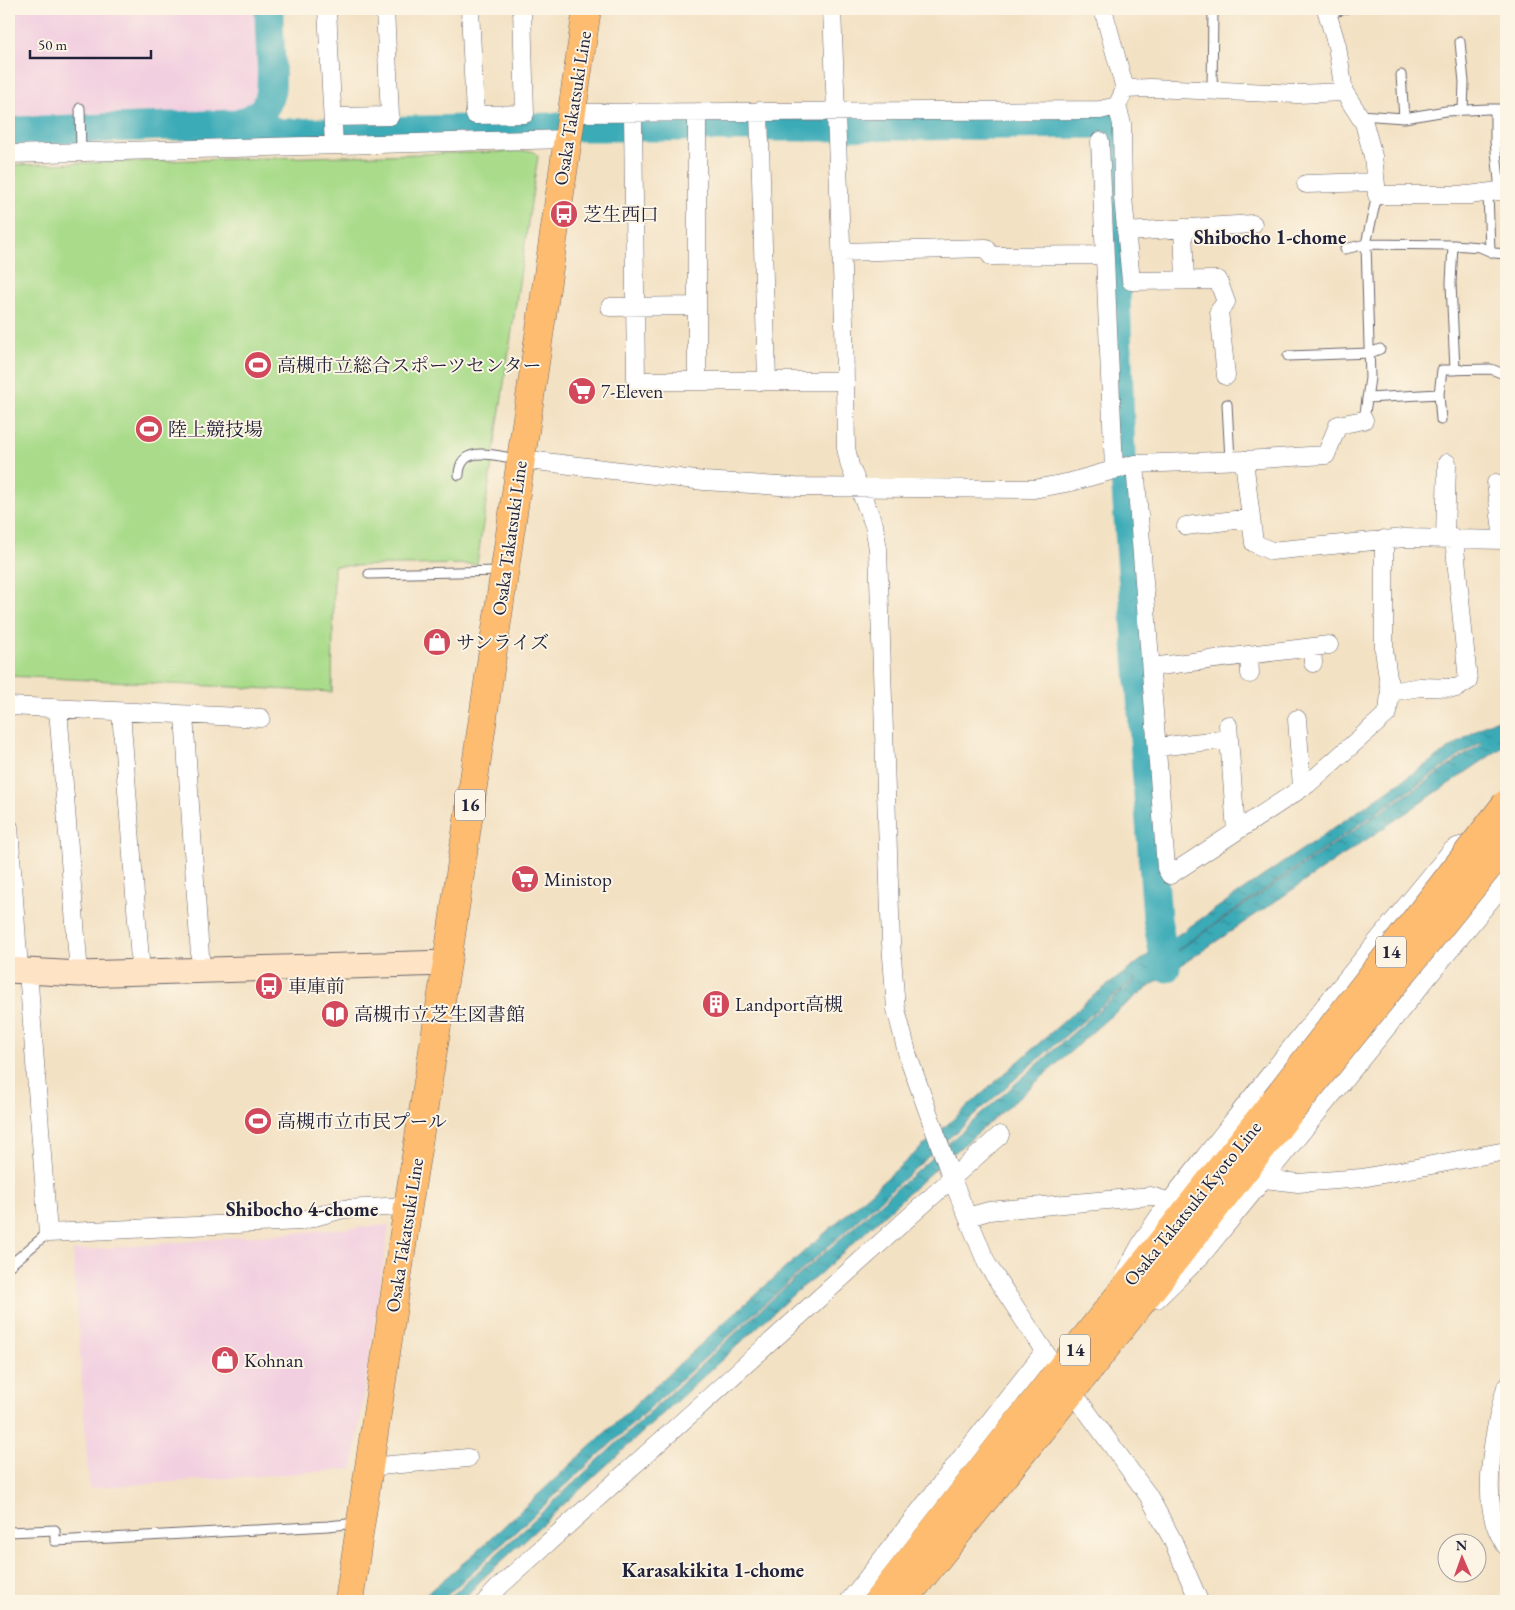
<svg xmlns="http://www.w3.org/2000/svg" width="1515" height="1610" font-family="'EB Garamond','Noto Serif JP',serif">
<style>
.built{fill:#f2cfe0}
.pitch{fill:#a9db8a;stroke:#667e62}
.water{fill:url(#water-ripples);stroke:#2e6679;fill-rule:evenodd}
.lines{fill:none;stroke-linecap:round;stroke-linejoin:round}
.river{stroke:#3aabb7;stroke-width:29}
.lane-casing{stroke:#6b656b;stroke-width:11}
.street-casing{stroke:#6b656b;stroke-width:19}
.secondary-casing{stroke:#6b656b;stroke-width:27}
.primary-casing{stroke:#6b656b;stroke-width:29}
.lane{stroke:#fff;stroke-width:9}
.street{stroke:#fff;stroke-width:18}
.secondary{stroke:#fee4c5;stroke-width:25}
.primary{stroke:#fdbc6f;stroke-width:28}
.primary-bridge-casing{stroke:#6b656b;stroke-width:29;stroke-linecap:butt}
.primary-bridge{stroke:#fdbc6f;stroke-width:28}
.labels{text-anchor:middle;stroke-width:4;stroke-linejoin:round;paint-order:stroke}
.shield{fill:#fcf5e5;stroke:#63616e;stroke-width:1}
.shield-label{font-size:18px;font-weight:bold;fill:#22223b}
.street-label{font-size:19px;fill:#22223b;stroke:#fcf5e5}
.poi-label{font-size:19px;fill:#22223b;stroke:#fcf5e5;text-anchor:start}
.neighbourhood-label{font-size:20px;font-weight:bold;fill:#22223b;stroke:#fcf5e5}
</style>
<defs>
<pattern id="water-ripples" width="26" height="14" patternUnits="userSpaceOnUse" patternTransform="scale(1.25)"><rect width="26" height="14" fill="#3aabb7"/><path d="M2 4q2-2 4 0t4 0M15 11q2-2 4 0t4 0" fill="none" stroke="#308b96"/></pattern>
</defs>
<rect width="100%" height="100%" fill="#fcf5e5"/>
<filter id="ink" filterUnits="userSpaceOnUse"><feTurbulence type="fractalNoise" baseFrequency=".02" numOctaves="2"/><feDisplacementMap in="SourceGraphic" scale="10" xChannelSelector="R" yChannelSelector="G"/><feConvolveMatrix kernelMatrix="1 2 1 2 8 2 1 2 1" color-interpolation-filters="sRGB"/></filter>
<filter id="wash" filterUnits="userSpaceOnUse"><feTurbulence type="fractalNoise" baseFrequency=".0096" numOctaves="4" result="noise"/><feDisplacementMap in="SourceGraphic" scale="20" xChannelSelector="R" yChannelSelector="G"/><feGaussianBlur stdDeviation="1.12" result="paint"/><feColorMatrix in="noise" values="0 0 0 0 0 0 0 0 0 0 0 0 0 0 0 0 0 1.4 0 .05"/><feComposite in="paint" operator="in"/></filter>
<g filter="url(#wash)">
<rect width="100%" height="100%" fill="#f3e1c3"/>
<path class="built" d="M 9,9 L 261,9 L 264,84 L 256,102 L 239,113 L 9,121 Z
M 389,1225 L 353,1469 L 89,1488 L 73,1251 Z"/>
<path class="pitch" d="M 533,151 L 538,156 L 477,564 L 334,566 L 332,692 L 9,676 L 9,165 Z"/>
<path class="water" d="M 1506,715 L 1506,745 L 1143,991 L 1107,1019 L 1022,1095 L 928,1175 L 815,1278 L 798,1290 L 480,1581 L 462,1601 L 446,1601 L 781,1291 L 1099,1010 L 1137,979 L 1135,979 C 1047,1048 964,1125 880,1200 C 732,1332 586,1466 441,1601 L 418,1601 L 475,1553 L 729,1318 L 1089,999 L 1156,949 L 1156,946 L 1162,942 L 1163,945 L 1466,737 L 1485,725 ZM 1480,742 L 1481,744 L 1168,957 L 1168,956 Z"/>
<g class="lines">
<path class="river" d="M 238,124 L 256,125 L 281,133 L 555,127 L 818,127 L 1111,124 L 1121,457 L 1125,477 L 1157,919 L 1166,968
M 9,131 L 238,124 C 275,111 272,93 271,59 C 270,42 269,26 269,9"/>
</g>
</g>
<g filter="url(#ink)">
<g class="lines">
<defs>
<path id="lane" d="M 1328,14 L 1345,9
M 1460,42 L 1464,82 L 1463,110
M 1401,75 L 1404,118
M 1212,90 L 1213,9
M 80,108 L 81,152
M 1495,109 L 1495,141 L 1500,191
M 1360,115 L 1404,118 L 1446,111 L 1488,109 L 1506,109
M 1488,193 L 1490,251
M 1453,245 L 1451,283 L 1455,370
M 1345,249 L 1366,244 L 1453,245 L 1480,247 L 1494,253 L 1506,254
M 1288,356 L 1370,353 L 1380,349
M 1367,398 L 1439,394
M 1227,404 L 1230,460
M 1364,420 L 1370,378 L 1366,244 L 1377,195
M 1441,420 L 1439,394 L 1442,370 L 1491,369 L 1506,375
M 459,475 C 460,443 496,456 517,459
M 369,574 L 501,571
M 9,1266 L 48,1233
M 9,1532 L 55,1530 L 55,1541 L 328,1526 L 357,1523"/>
<path id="street" d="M 327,9 L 334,145
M 470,9 L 475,115 L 525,114 L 522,9
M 832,9 L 844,321 L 846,448 L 850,466 L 874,525 L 878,549 L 891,943 L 896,1009 L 908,1056 L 952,1179 L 987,1264 L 1058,1372 L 1148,1495 L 1172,1539 L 1199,1601
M 1326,9 L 1337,46 L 1344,92 L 1364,123 L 1373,156 L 1377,195 L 1469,195 L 1506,190
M 1125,89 L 1150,88 L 1298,94 L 1344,92
M 1117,106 L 1122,124 L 1123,197 L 1131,281 L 1218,280 L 1226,302 L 1219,311 L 1226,376
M 759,111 L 767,381
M 633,112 L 636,381 L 845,381
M 697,112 L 697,381
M 572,113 L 1100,110 L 1117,106 L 1125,89 L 1103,9
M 333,117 L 390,116 L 385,9
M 1100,141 L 1114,469
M 9,154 L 567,139
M 1306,184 L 1375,182
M 1183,228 L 1185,280
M 1126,232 L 1253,224
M 842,252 L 986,248 L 991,256 L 1105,255
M 610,307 L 697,306
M 520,459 L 704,481 L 795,487 L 1034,489 L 1071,482 L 1135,464 L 1244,460 L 1254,543 L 1271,551 L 1404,538 L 1506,540
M 1244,460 L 1326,455 L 1338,425 L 1364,420
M 1135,464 L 1166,868 L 1170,875 L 1308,784 L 1388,713 L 1390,692 L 1384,650 L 1384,539
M 1496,483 L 1503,540
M 1186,526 L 1251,518
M 1445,538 L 1447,463
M 1312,648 L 1313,663
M 1249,655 L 1250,674
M 1151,667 L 1329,645
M 1390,692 L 1420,687 L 1457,688 L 1468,681 L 1454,538
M 9,706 L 261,718
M 58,709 L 79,974
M 121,712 L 141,973
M 184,715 L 201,971
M 1297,719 L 1302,787
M 1228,725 L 1236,831
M 1157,747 L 1229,739
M 9,827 L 19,970
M 28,971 L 48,1233 L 300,1221 L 343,1209 L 408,1206
M 1265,1179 L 1298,1183 L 1362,1178 L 1506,1151
M 968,1217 L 989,1211 L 1151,1196 L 1170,1202
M 1125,1275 C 1148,1222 1194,1172 1229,1126 C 1302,1033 1376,942 1451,851 C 1467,838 1489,849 1498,866 C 1502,872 1502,879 1503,885
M 1157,1299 L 1201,1256 L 1506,881
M 1506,1387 C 1495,1426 1481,1491 1497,1529 C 1499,1535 1503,1541 1506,1546
M 368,1467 L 468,1458
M 486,1601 L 500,1586 L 1000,1135
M 849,1601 L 1044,1352"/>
<path id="secondary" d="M 9,970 L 79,974 L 447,963"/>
<path id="primary" d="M 349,1601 L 408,1206 L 447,963 L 587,9
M 878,1601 L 1058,1372 L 1275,1100
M 903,1601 L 1072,1391 L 1290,1112"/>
</defs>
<use href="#lane" class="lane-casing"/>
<use href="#street" class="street-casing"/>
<use href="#secondary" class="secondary-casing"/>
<use href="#primary" class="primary-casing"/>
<use href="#lane" class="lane"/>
<use href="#street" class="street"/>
<use href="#secondary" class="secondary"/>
<use href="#primary" class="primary"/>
<defs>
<path id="primary-bridge" d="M 1275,1100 L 1506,804
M 1290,1112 L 1506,845"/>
</defs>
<use href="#primary-bridge" class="primary-bridge-casing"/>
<use href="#primary-bridge" class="primary-bridge"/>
</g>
</g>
<defs>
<symbol id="bus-disc" viewBox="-11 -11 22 22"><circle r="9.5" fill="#d1495b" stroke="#fcf5e5"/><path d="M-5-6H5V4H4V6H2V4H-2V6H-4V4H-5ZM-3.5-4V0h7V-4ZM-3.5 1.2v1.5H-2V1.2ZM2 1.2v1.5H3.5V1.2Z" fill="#fff"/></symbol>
<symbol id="stadium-disc" viewBox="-11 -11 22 22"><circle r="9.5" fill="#d1495b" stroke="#fcf5e5"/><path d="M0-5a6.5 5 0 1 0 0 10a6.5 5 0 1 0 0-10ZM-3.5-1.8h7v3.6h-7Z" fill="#fff"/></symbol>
<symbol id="supermarket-disc" viewBox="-11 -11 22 22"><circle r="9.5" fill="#d1495b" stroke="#fcf5e5"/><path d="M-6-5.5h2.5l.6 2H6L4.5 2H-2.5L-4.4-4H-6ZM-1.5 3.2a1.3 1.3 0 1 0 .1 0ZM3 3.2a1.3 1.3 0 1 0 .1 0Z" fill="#fff"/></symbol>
<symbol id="shop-disc" viewBox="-11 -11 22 22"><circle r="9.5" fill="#d1495b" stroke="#fcf5e5"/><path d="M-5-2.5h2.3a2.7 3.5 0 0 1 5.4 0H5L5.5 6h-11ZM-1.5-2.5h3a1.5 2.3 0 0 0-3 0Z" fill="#fff"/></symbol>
<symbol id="building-disc" viewBox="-11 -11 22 22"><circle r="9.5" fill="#d1495b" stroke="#fcf5e5"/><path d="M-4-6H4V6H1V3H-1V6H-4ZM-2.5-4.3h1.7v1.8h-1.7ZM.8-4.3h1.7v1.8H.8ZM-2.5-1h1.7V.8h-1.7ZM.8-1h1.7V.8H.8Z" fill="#fff"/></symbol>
<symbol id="library-disc" viewBox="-11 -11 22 22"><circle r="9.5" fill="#d1495b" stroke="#fcf5e5"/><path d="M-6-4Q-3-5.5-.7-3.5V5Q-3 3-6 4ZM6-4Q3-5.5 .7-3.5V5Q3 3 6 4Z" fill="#fff"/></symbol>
</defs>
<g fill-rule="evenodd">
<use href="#bus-disc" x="548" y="198" width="32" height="32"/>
<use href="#stadium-disc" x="242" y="349" width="32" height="32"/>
<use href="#supermarket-disc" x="566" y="375" width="32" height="32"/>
<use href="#stadium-disc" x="133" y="413" width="32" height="32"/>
<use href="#shop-disc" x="421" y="626" width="32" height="32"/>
<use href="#supermarket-disc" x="509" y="863" width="32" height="32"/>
<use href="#bus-disc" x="253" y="970" width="32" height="32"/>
<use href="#building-disc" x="700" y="988" width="32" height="32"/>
<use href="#library-disc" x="319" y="998" width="32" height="32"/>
<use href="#stadium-disc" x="242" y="1105" width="32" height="32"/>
<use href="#shop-disc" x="209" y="1344" width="32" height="32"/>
</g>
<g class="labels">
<g class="shield">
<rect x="455" y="789.5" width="30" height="31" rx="4"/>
<rect x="1376" y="936.5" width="30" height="31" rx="4"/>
<rect x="1060" y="1334.5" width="30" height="31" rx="4"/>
</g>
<g class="shield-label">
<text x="470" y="811">16</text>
<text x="1391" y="958">14</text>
<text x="1075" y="1356">14</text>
</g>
<g class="street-label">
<text transform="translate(572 108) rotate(-81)" y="7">Osaka Takatsuki Line</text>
<text transform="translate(509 538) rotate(-82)" y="7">Osaka Takatsuki Line</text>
<text transform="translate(1192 1203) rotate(-51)" y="7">Osaka Takatsuki Kyoto Line</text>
<text transform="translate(404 1235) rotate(-81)" y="7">Osaka Takatsuki Line</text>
</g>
<g class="poi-label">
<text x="583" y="221">芝生西口</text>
<text x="277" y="372">高槻市立総合スポーツセンター</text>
<text x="601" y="398">7-Eleven</text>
<text x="168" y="436">陸上競技場</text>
<text x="456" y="649">サンライズ</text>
<text x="544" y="886">Ministop</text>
<text x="288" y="993">車庫前</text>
<text x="735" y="1011">Landport高槻</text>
<text x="354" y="1021">高槻市立芝生図書館</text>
<text x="277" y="1128">高槻市立市民プール</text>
<text x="244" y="1367">Kohnan</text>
</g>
<g class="neighbourhood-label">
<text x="1270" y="244">Shibocho 1-chome</text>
<text x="302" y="1216">Shibocho 4-chome</text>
<text x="713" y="1577">Karasakikita 1-chome</text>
</g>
</g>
<rect width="1515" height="1610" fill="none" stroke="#fcf5e5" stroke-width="30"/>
<g transform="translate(1462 1558) rotate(358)"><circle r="24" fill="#fcf5e5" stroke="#a5a1a1"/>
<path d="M0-4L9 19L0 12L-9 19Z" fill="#d1495b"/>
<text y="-8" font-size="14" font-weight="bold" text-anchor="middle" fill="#22223b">N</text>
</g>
<path d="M30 50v8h121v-8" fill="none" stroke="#22223b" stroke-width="2.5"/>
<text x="38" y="50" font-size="15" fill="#22223b" stroke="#fcf5e5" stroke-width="4" paint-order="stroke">50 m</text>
</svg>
